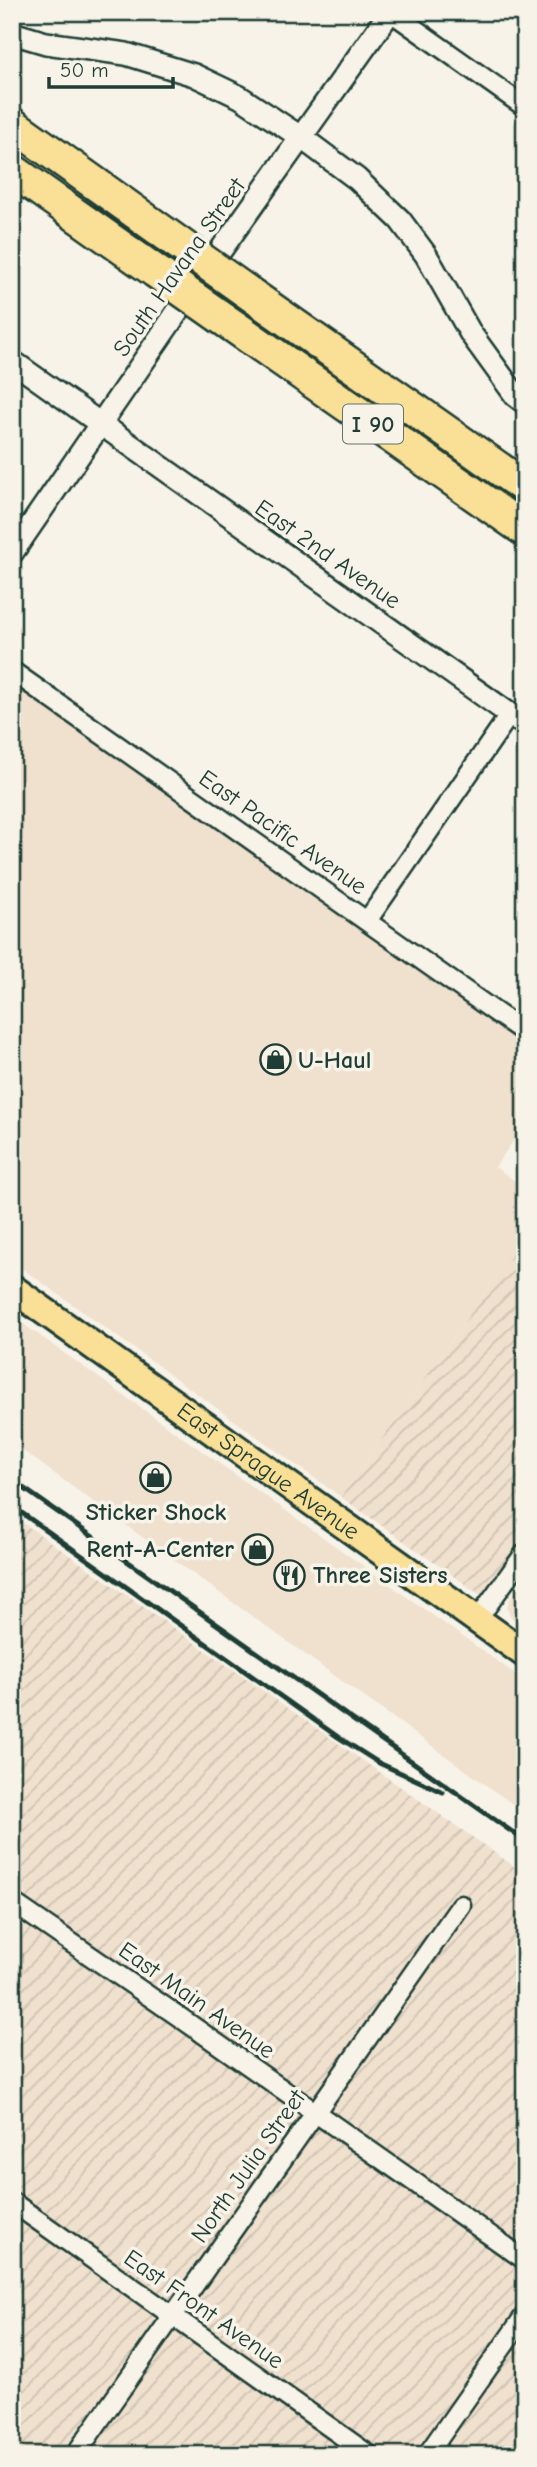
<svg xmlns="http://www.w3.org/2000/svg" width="537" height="2467" font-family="'Comic Neue',sans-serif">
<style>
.built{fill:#f0e0ce}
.industrial{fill:url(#industrial-furrows)}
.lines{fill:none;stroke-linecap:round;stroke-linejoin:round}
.minor-casing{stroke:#1f3d34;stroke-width:23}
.tertiary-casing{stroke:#1f3d34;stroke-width:26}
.primary-casing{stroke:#1f3d34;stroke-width:32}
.motorway-casing{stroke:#1f3d34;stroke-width:37}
.minor{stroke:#f7f3e8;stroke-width:18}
.tertiary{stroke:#f7f3e8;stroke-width:21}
.primary{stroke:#fadf96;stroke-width:26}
.motorway{stroke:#fadf96;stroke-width:32}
.rail{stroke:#1f3d34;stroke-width:5}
.motorway-bridge-casing{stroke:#1f3d34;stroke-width:37;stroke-linecap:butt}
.motorway-bridge{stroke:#fadf96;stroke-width:32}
.labels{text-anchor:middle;stroke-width:7;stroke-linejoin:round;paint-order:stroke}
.shield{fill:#f7f3e8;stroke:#60746a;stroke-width:2}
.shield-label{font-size:23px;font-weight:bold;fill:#1f3d34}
.street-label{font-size:24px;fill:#1f3d34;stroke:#f7f3e8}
.poi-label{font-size:24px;font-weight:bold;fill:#1f3d34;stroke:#f7f3e8;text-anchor:start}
</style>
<defs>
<pattern id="industrial-furrows" width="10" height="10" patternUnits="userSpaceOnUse" patternTransform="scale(1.75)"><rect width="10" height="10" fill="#f0e0ce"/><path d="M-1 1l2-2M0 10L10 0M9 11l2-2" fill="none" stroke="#cdc1b2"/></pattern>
</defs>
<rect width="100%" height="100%" fill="#f7f3e8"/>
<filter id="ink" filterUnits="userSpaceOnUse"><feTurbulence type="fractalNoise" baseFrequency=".0143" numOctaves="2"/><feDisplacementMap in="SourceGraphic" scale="14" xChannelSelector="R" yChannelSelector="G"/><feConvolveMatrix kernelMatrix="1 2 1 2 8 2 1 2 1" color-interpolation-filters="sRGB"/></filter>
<g filter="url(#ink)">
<path class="built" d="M 12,681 L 525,1046 L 525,1124 L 495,1167 L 525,1188 L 525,1236 L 341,1497 L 12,1261 Z
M 12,1316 L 525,1681 L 525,1813 L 12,1443 Z
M 525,1578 L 525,1628 L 511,1617 L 507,1608 L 509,1600 Z"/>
<path class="industrial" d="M 525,1236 L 525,1539 L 489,1591 L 479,1594 L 341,1497 Z
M 12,1515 L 525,1874 L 525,2455 L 12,2455 Z"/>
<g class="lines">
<defs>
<path id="minor" d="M 391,12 L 525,107
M 12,671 L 525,1033
M 367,921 L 510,714
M 477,1620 L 525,1553
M 12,1902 L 178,2016 L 525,2260
M 12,2202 L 369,2455
M 75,2455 L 461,1905
M 427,2455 L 525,2315"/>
<path id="tertiary" d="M 12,33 L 46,43 L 126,54 L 194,75 L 240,97 L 302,138 L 357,179 L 400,220 L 426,255 L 471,334 L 516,396 L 525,403
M 12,361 L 525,725
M 12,553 L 189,295 L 390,12"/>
<g id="primary">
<path id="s1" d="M 12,1288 L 525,1654"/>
</g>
<path id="motorway" d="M 12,124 L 177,242
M 12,170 L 155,271
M 243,289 L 525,487
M 222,318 L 525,530"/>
</defs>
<use href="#minor" class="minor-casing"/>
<use href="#tertiary" class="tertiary-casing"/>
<use href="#primary" class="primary-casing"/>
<use href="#motorway" class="motorway-casing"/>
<use href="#minor" class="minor"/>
<use href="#tertiary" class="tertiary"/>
<use href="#primary" class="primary"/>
<use href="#motorway" class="motorway"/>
<path class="rail" d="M 12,1480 L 525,1841
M 12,1506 L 338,1737 L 379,1763 L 443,1792"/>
<defs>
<path id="motorway-bridge" d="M 177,242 L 243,289
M 155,271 L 222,318"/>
</defs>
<use href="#motorway-bridge" class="motorway-bridge-casing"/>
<use href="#motorway-bridge" class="motorway-bridge"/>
</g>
</g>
<defs>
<symbol id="shop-ring" viewBox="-11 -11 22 22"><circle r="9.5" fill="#f7f3e8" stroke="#1f3d34" stroke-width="1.5"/><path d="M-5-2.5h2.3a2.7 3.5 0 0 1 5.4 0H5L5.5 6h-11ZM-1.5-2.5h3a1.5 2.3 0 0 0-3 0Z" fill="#1f3d34"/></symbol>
<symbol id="restaurant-ring" viewBox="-11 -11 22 22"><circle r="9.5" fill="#f7f3e8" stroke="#1f3d34" stroke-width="1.5"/><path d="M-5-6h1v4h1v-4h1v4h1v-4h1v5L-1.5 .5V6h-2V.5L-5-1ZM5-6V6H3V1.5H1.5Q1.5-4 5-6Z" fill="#1f3d34"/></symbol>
</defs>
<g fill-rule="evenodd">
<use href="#shop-ring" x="258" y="1042" width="35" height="35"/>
<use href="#shop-ring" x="138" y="1460" width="35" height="35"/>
<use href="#shop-ring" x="240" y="1532" width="35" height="35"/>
<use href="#restaurant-ring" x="272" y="1558" width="35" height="35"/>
</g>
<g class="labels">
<rect class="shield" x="343" y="404.5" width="60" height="39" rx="5"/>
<g class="shield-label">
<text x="373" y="432">I 90</text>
</g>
<g class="street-label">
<text transform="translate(179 267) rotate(-55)" y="8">South Havana Street</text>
<text transform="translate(328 554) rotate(35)" y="8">East 2nd Avenue</text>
<text transform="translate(283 832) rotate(35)" y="8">East Pacific Avenue</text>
<text dy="8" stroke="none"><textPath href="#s1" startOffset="315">East Sprague Avenue</textPath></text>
<text transform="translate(197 2000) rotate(35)" y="8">East Main Avenue</text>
<text transform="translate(248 2166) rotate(-55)" y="8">North Julia Street</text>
<text transform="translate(204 2309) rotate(35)" y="8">East Front Avenue</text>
</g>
<g class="poi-label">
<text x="298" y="1068">U-Haul</text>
<text x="156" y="1520" text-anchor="middle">Sticker Shock</text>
<text x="234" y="1557" text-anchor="end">Rent-A-Center</text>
<text x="313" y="1583">Three Sisters</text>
</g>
</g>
<rect width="537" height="2467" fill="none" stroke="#f7f3e8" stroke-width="42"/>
<rect x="21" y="21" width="495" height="2425" fill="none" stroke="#1f3d34" stroke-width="2.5" filter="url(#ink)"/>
<path d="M49 77v10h124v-10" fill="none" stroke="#1f3d34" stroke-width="3.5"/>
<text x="60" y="77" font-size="21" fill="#1f3d34" stroke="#f7f3e8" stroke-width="5" paint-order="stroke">50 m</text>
</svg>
